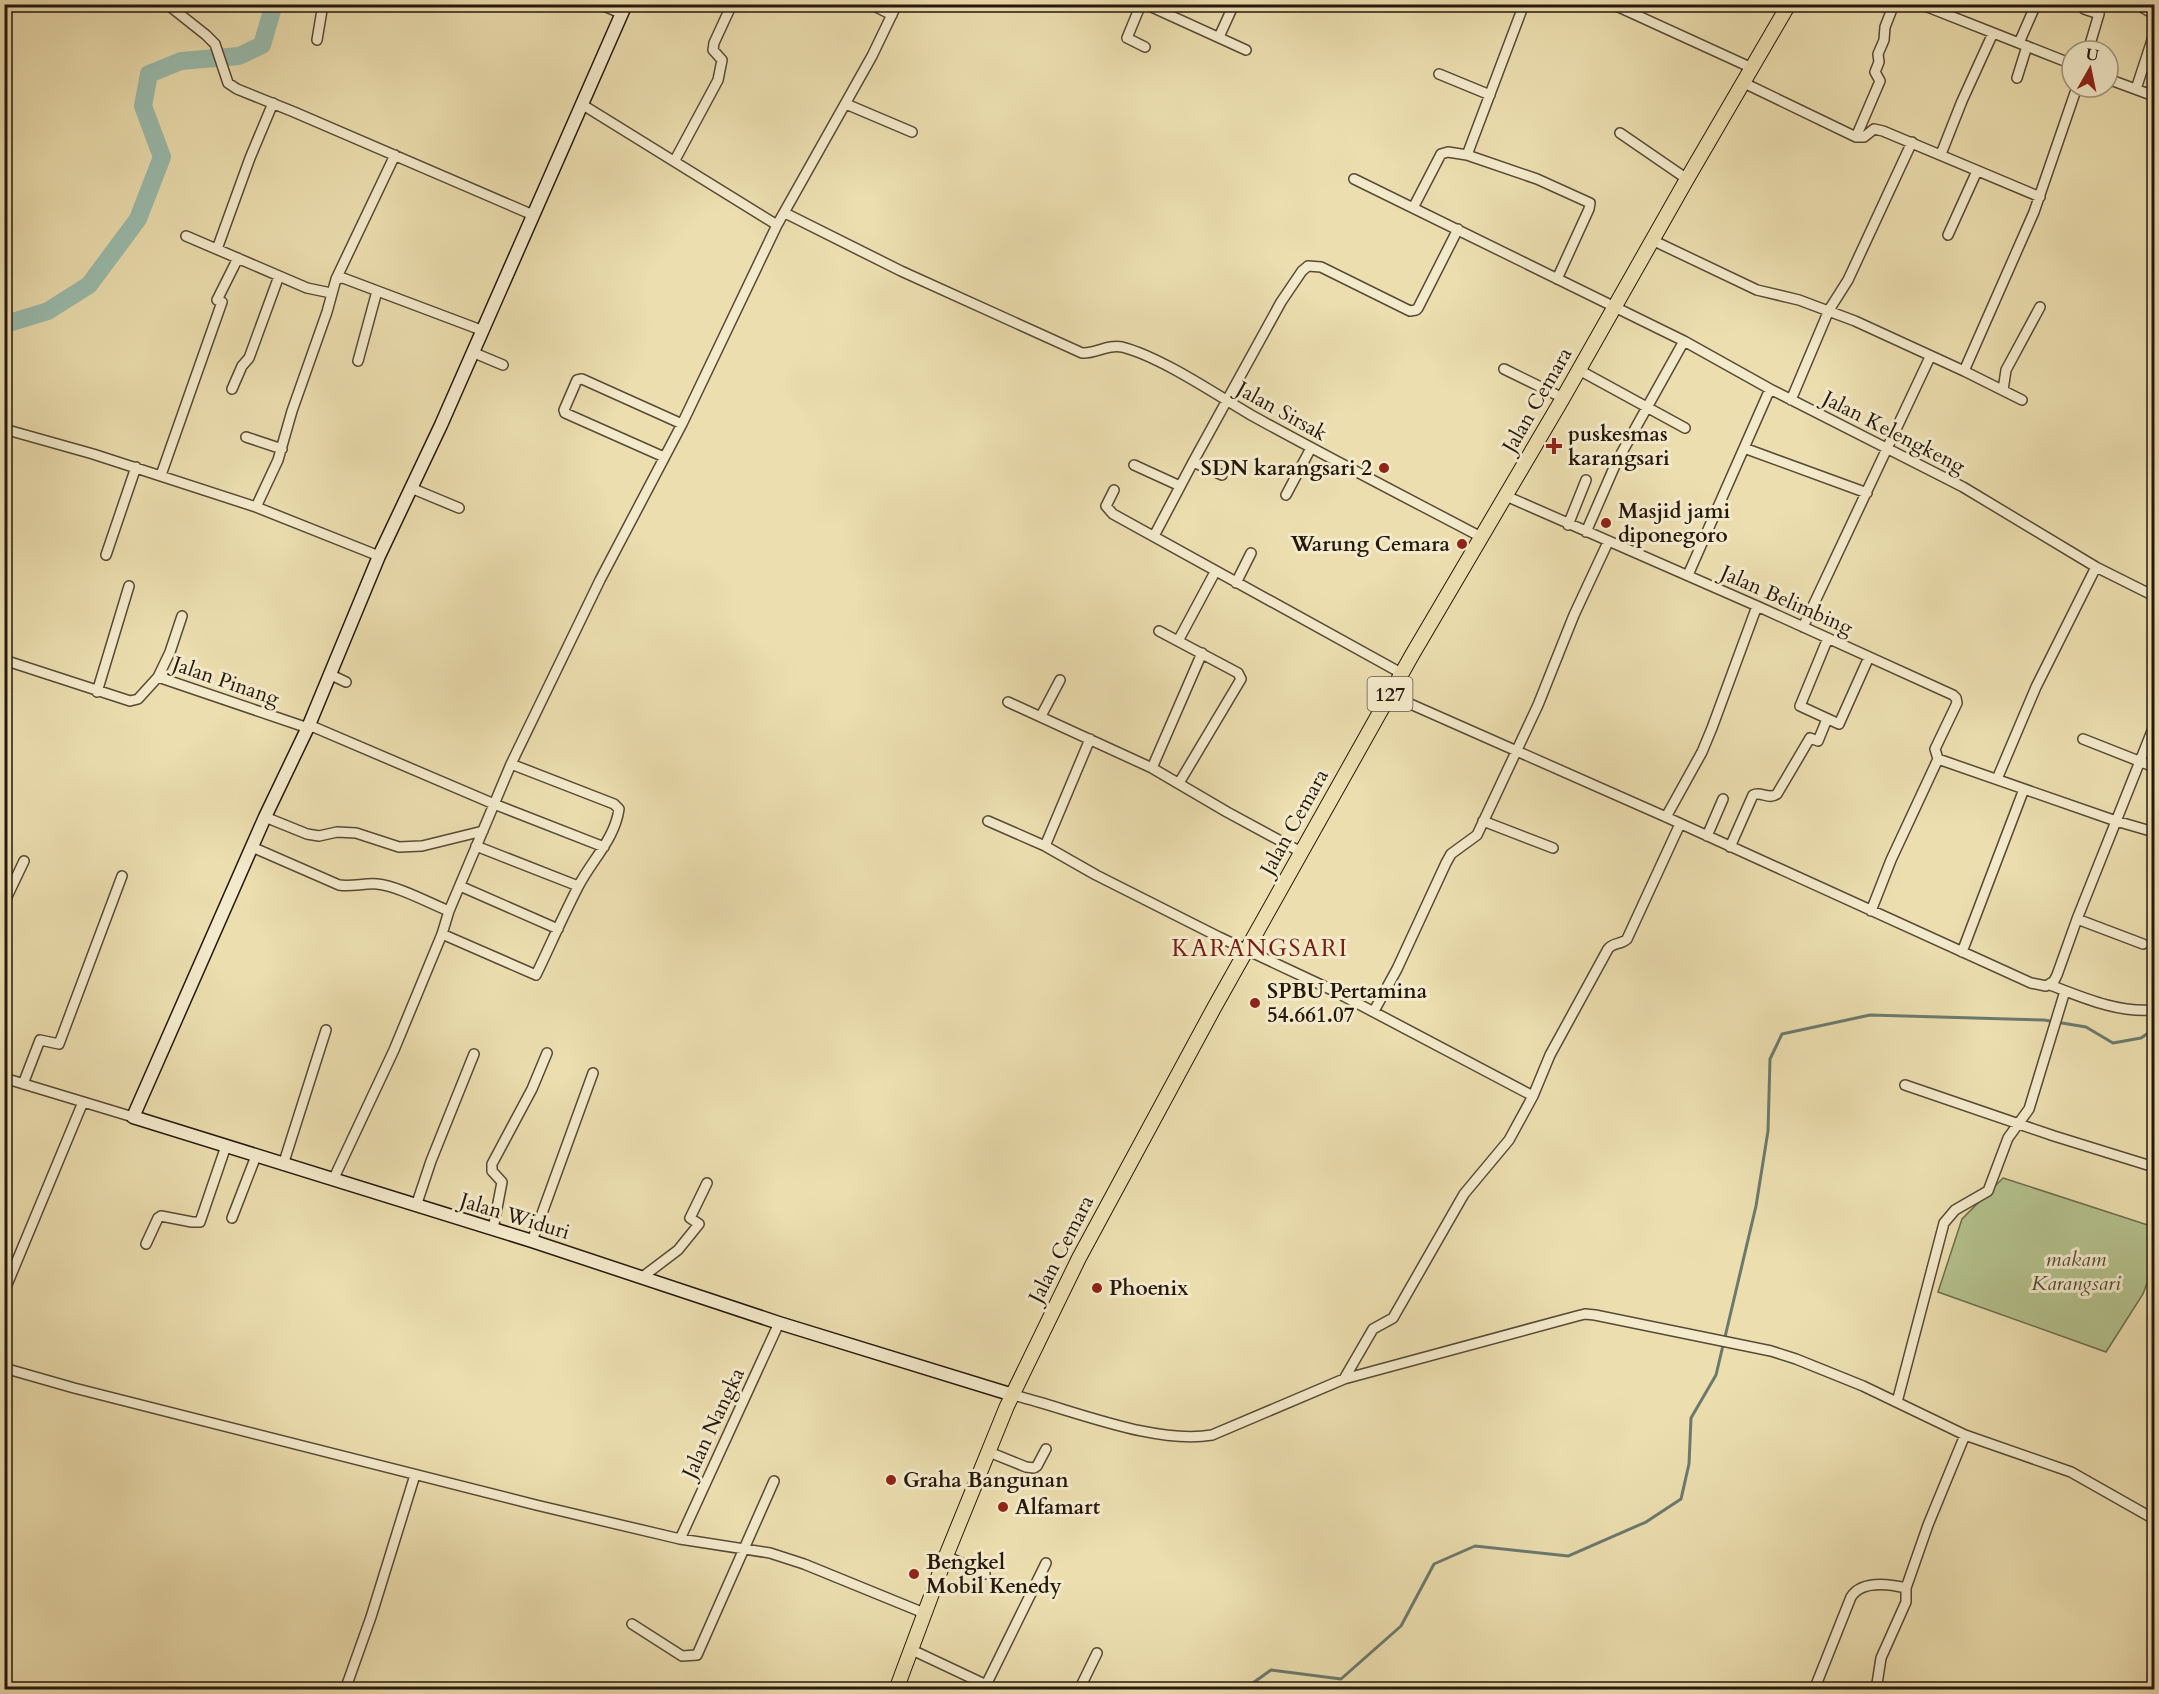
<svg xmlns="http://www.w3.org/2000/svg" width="2159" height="1694" font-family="Cardo,serif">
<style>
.green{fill:#b4c28d;stroke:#6c6d4d;stroke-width:1.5}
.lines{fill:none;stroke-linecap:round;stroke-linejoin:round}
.stream{stroke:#6b7a6e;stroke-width:3}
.river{stroke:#99bcae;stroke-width:18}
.minor-casing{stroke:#574a36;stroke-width:12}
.secondary-casing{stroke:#25180d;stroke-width:15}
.primary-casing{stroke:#25180d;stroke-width:16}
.minor{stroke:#f3eacb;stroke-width:9}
.secondary{stroke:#f3eacb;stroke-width:12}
.primary{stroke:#ecdeaf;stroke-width:14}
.poi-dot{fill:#8f2418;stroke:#f3eacb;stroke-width:2}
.labels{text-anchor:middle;stroke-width:6;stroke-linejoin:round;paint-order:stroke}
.shield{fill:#f3eacb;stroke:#635746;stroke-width:1.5}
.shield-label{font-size:20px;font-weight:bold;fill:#25180d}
.street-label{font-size:21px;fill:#25180d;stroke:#f3eacb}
.poi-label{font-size:21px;font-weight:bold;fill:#25180d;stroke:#f3eacb;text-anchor:start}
.park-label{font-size:21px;font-style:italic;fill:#504b33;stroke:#f3eacb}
.quarter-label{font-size:24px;letter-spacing:1.5px;fill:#7a1f14;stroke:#f3eacb}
</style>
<rect width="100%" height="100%" fill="#ecdeaf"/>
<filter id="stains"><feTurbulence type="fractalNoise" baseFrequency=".00333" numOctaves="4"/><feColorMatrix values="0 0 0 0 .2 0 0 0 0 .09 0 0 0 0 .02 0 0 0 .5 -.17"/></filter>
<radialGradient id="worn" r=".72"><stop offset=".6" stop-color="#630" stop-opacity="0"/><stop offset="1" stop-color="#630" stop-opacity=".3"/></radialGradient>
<path class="green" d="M 2003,1178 L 2154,1227 L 2154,1264 L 2143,1294 L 2106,1352 L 1938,1292 L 1962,1219 Z"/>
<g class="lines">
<path class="stream" d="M 1243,1690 L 1271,1670 L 1341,1679 L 1401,1626 L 1434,1564 L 1475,1546 L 1568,1556 L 1646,1522 L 1681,1499 L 1689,1464 L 1691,1418 L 1716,1375 L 1756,1206 L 1768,1131 L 1770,1059 L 1782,1034 L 1870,1015 L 2044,1020 L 2086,1027 L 2113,1043 L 2141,1038 L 2154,1029"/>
<path class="river" d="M 4,320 L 9,323 L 48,311 L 89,285 L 138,219 L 162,157 L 143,106 L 149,74 L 181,61 L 239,56 L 262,45 L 274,4"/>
<defs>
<path id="minor" d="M 167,4 L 206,35 L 215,44 L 228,83 L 237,89 L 294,112 L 533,215
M 600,4 L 622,14
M 870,4 L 892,15
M 1141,4 L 1127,38 L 1145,47
M 1145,4 L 1246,50
M 1524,4 L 1467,155 L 1537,179 L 1590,203 L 1589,209 L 1557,279
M 1612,4 L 1752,68
M 1920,4 L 2072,64
M 2136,4 L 2154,14
M 2084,9 L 2099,14 L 2088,51
M 1219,37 L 1234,4
M 317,40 L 323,4
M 2019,43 L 2036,4
M 1439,74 L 1490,95
M 2017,78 L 2027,46
M 2108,79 L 2154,96
M 1744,83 L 1856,137 L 1864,137 L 1874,129 L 1883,131 L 2040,197
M 2136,89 L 2154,34
M 846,104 L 912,132
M 583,105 L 777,225 L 872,56 L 897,4
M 1620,133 L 1687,179
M 1856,137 L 1880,81 L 1875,72 L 1879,62 L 1878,54 L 1884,40 L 1885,27 L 1894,4
M 1941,154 L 1962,101 L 1993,33
M 675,160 L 718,80 L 722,60 L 713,50 L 714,43 L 732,4
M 1354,179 L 1684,341 L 1770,389 L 1963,487 L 2096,567 L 2154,596
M 1413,208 L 1441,154 L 1448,152 L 1467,155
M 785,213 L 901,271 L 1082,353 C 1096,354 1107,344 1122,347 C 1161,357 1215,394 1251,415 C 1327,457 1405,497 1481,537
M 1948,235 L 1977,171
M 186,236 L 307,288 L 331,293
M 1652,240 L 1757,290 L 1799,300 L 1855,321 L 1964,371 L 2022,400
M 217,249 L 250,158 L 273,103
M 336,279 L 395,155
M 472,352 L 503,365
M 358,361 L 377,291
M 1504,369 L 1563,398
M 1579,370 L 1685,428
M 1964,371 L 2034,212 L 2077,87
M 232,389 L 242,366 L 249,358 L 279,276
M 2003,390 L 2006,370 L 2040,307
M 1791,400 L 1829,310 L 1848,280 L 1912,142
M 4,429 L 93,454 L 256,507 L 379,556
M 246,437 L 282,449
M 1744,448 L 1867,493
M 664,457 L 565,413 L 564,410 L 577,380 L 582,379 L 682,424
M 1193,462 L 1222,475
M 1134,465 L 1180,486
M 161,475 L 222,302 L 217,300 L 238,258
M 411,488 L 459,508
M 1114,490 L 1106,506 L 1113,514 L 1401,673
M 1286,495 L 1311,448
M 1506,496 L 1757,606 L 1953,695 L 1956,698 L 1957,703 L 1935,749 L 1938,759 L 1891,860 L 1871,911
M 256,507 L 278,460 L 292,411 L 327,312 L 336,279 L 343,278 L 481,330
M 1568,525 L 1586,480
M 1586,532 L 1616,463 L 1684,341
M 1154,536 L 1193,462 L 1281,302 L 1302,271 L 1308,266 L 1321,267 L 1410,311 L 1416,310 L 1418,308 L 1458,229
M 106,555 L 136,467
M 1688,575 L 1770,389
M 1236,583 L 1251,553
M 1803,627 L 1930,357
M 1159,631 L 1238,673 L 1241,679 L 1179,783
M 1828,638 L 1800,706 L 1839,724 L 1869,657
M 1178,641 L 1215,572
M 4,660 L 130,701 L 138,699 L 158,677 L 308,728
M 329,674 L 346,682
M 158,677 L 170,652 L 182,616
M 97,692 L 129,586
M 1390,695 L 1666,817 L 2031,983 L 2046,986 L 2054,981 L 2057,975 L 2077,919 L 2154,726
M 1008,702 L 1152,768 L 1227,812 L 1301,852
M 1041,716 L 1060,680
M 309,725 L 494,804 L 604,847
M 2083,739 L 2154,767
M 1938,759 L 2116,821 L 2154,832
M 1152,768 L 1202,653
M 1997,779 L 2036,687 L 2096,567
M 265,817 L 307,834 L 319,836 L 337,832 L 356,833 L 399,847 L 422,846 L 483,831
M 1666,817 L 1702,752 L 1712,728 L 1757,606
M 988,821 L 1045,846 L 1096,875 L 1219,937 L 1332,990 L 1533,1096
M 1483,821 L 1553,848
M 1707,836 L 1723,799
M 476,846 L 578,886
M 1045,846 L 1090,739
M 252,847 L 339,885 C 352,887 364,883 377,884 C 398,886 429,903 449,911 L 511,764 L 600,580 L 682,424 L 777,225
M 1730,847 L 1753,795 C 1761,791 1769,800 1777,794 L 1810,738 L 1818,741 L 1827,719
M 460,886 L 558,929
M 4,903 L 24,861
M 449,911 L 442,934 L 536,975 C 550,946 563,916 578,887 C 591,861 615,839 619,809 L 614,804 L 511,764
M 2077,919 L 2143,944
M 1962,952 L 2024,789
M 2050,985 C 2084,998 2118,1013 2154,1010
M 1374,1011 L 1397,969 L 1446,863 L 1451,854 L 1477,835 L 1538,705 L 1574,615 L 1608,542
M 4,1078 L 133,1117
M 23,1084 L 40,1040 L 59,1044 L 122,876
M 1905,1085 L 2054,1136 L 2154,1167
M 283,1165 L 326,1030
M 333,1180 L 394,1050 L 442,934
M 416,1206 L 431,1161 L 474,1054
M 232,1218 L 256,1156
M 493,1229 L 502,1182 L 492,1171 L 492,1164 L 532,1089 L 547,1053
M 532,1241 L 593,1073
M 146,1244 L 158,1218 L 161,1216 L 192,1222 L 200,1222 L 226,1146
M 641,1278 L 678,1250 L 699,1224 L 690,1218 L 707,1183
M 4,1292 L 83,1102
M 4,1368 L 74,1388 L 536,1505 L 680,1539 L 770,1553 L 804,1564 L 924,1613
M 1344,1379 L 1373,1329 L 1393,1318 L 1464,1194 L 1509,1140 L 1533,1096 L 1550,1055 L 1608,949 C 1613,942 1621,945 1627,939 L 1680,824
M 1013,1395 C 1071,1409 1154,1445 1212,1435 L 1344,1379 L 1577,1316 L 1585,1314 L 1595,1315 L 1771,1351 L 1796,1359 L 1863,1386 L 1965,1435 L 2071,1472 L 2154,1519
M 1897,1402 L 1944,1223 L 1955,1210 L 1988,1191 L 2008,1138 L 2029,1109 L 2065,991
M 989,1452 L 1026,1467 L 1034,1468 L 1037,1466 L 1046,1449
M 680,1539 L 779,1323
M 946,1556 L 985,1574
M 632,1624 L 682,1656 L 697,1655 L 774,1481
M 910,1649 L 997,1690
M 986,1685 L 1046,1563
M 345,1690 L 371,1617 L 415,1475
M 1079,1690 L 1097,1653
M 1814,1690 L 1851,1597 C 1862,1580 1889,1584 1906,1588
M 1876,1690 L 1881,1658 L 1906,1602 L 1906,1588 L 1928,1525 L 1965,1435"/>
<path id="secondary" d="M 626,4 L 441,425 L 379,556 L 309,725 L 265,817 L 133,1117 L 532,1241 L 779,1323 L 1013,1395"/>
<path id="primary" d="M 896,1690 L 946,1556 L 1007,1406 L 1079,1258 L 1214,1008 L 1412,655 L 1563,398 L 1687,179 L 1789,4"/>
</defs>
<use href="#minor" class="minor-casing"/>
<use href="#secondary" class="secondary-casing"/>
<use href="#primary" class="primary-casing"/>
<use href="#minor" class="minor"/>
<use href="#secondary" class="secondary"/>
<use href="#primary" class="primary"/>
</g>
<g class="poi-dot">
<path d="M1551 437h6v6h6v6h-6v6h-6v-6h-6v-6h6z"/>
<circle cx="1384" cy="468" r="6"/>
<circle cx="1606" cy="523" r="6"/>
<circle cx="1462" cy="544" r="6"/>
<circle cx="1255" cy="1003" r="6"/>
<circle cx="1097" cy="1288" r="6"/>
<circle cx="891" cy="1480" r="6"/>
<circle cx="1003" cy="1507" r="6"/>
<circle cx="914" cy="1574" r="6"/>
</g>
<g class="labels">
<rect class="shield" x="1367.5" y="677" width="45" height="34" rx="4.5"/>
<g class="shield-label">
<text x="1390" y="701">127</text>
</g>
<g class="street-label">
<text transform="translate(1537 400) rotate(-60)" y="7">Jalan Cemara</text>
<text transform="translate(1282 411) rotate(29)" y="7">Jalan Sirsak</text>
<text transform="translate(1894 432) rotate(27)" y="7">Jalan Kelengkeng</text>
<text transform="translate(1787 600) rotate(24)" y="7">Jalan Belimbing</text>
<text transform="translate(226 681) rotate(19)" y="7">Jalan Pinang</text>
<text transform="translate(1294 822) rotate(-61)" y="7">Jalan Cemara</text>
<text transform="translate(515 1216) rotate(17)" y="7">Jalan Widuri</text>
<text transform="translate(1061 1249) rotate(-63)" y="7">Jalan Cemara</text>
<text transform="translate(713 1423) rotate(-65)" y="7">Jalan Nangka</text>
</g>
<g class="poi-label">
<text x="1568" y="441">puskesmas<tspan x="1568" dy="24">karangsari</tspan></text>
<text x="1372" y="475" text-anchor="end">SDN karangsari 2</text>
<text x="1618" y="518">Masjid jami<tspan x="1618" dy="24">diponegoro</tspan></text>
<text x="1450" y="551" text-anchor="end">Warung Cemara</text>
<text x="1267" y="998">SPBU Pertamina<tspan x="1267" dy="24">54.661.07</tspan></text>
<text x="1109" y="1295">Phoenix</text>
<text x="903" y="1487">Graha Bangunan</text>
<text x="1015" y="1514">Alfamart</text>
<text x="926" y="1569">Bengkel<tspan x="926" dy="24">Mobil Kenedy</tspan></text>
</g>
<g class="park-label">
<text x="2076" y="1266">makam<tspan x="2076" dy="24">Karangsari</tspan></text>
</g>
<g class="quarter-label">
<text x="1260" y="956">KARANGSARI</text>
</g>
</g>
<rect width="2159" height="1694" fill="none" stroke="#ecdeaf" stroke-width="24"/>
<rect x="6" y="6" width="2147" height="1682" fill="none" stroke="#25180d" stroke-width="3"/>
<rect x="12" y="12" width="2135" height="1670" fill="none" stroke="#25180d" stroke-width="1.5"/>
<g transform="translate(2090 69) rotate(9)"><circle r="28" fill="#f3eacb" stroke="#a1967f" stroke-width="1.5"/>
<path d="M0-4.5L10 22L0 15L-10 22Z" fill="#8f2418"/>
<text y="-9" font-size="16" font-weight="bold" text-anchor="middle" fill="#25180d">U</text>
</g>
<rect width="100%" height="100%" filter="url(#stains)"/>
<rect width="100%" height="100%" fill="url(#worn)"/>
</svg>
